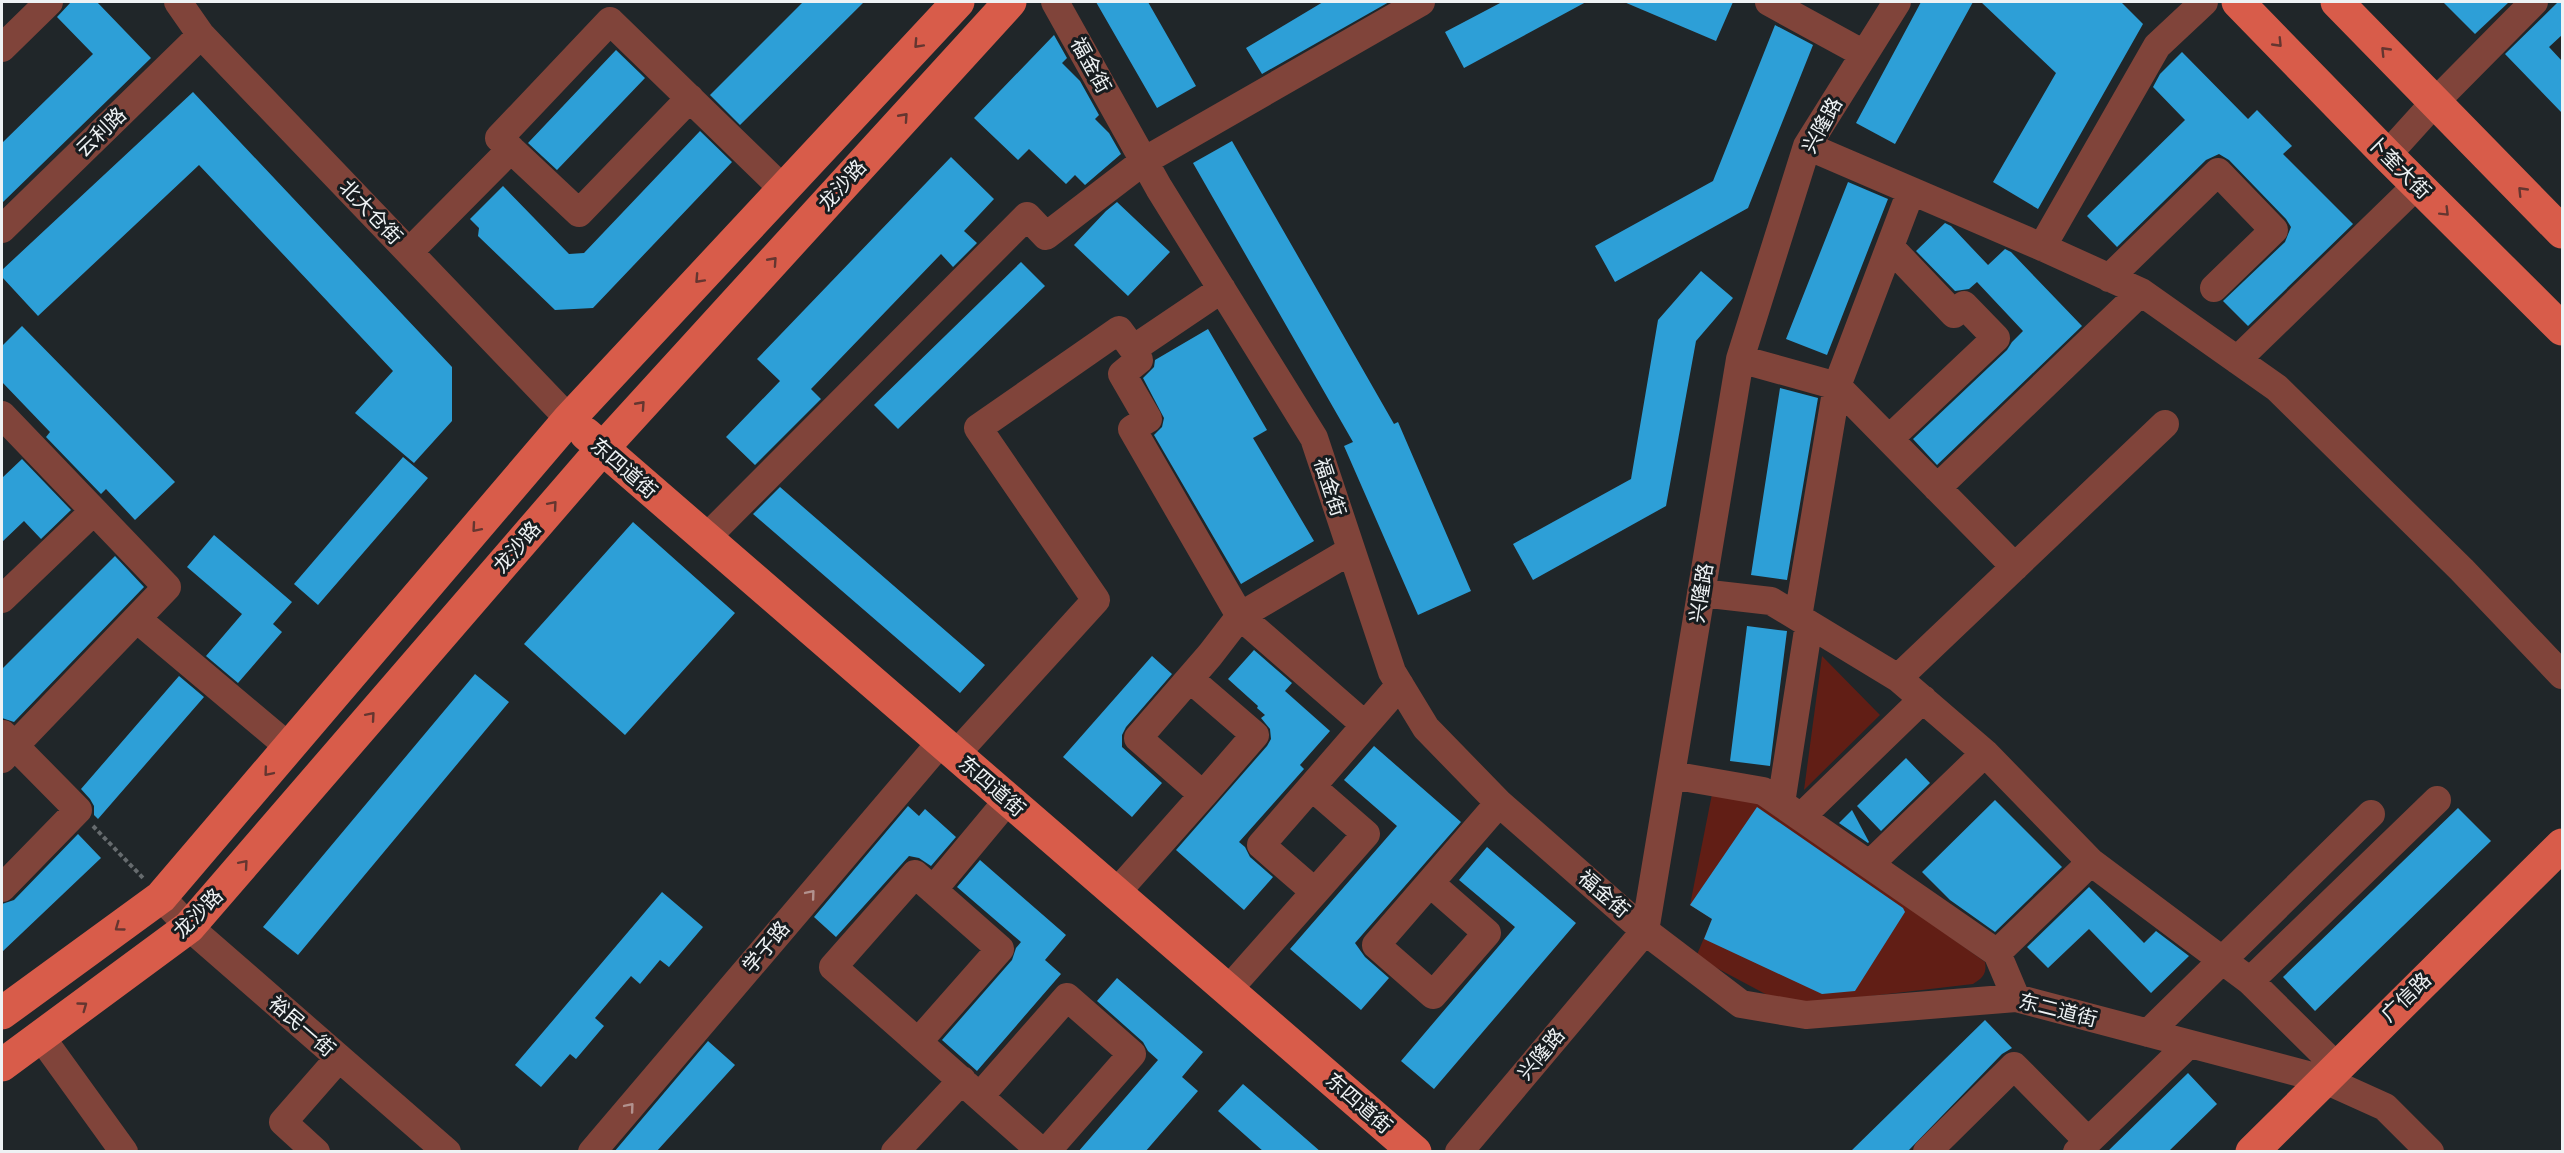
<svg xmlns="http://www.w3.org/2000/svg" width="2564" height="1153" font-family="Roboto,'Noto Sans SC',sans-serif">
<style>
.green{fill:#611e15}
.building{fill:#2d9fd7}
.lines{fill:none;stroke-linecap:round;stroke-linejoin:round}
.path{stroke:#666b6e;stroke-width:4;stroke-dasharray:4.5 3;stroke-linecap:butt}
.minor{stroke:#80443a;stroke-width:28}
.major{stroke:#d85c4a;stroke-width:33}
.oneway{stroke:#643630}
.oneway2{stroke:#b2928e}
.labels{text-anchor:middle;stroke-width:6;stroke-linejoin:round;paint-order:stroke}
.street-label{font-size:20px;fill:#eef2f4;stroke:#171c1f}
</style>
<rect width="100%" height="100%" fill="#202629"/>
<path class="green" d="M 1822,656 L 1880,715 L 1804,790 Z
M 1713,789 L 1761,801 L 1985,962 C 1987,973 1983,978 1973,984 L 1802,1004 L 1771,997 L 1696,957 L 1712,919 L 1690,905 Z"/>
<path class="building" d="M 71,2 L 97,2 L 151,58 L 2,203 L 2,143 L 93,54 L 57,17 Z
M 803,2 L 864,2 L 740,125 L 710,95 Z
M 1096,2 L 1148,2 L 1196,86 L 1157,108 Z
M 1323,2 L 1389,2 L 1262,74 L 1246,48 Z
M 1502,2 L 1586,2 L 1464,68 L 1445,32 Z
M 1624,2 L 1733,2 L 1716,41 Z
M 1921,2 L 1973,2 L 1895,144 L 1856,123 Z
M 1981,2 L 2121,2 L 2143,24 L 2038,209 L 1993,182 L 2056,73 Z
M 2443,2 L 2509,2 L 2475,34 Z
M 2558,2 L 2562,2 L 2562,35 L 2549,47 L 2562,61 L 2562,113 L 2505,54 Z
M 1775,25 L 1813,45 L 1748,208 L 1615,282 L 1595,246 L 1713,181 Z
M 1054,35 L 1067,58 L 1062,63 L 1080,81 L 1099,115 L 1095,119 L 1109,133 L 1121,154 L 1085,185 L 1075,175 L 1066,184 L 1029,149 L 1018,160 L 974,118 Z
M 616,50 L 645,78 L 557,170 L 528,143 Z
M 2182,52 L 2248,119 L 2257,110 L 2292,146 L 2283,154 L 2353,224 L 2248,326 L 2223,301 L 2285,242 L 2291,227 L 2286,219 L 2229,160 L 2219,154 L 2206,160 L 2117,247 L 2087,216 L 2185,120 L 2153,87 L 2160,74 Z
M 193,92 L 452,367 L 452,421 L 414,463 L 355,413 L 393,371 L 199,165 L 38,316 L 2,277 L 2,270 Z
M 700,131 L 732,162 L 593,308 L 555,310 L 478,236 L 479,228 L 470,219 L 503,186 L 569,254 L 584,253 Z
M 1232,141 L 1394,424 L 1398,422 L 1471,591 L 1418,615 L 1344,446 L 1353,442 L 1193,163 Z
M 951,157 L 994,199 L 964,231 L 977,243 L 953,267 L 941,254 L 811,389 L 821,399 L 755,465 L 726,437 L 780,381 L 757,359 Z
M 1848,182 L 1888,199 L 1827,355 L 1786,339 Z
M 1117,202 L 1170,252 L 1128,296 L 1074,245 L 1106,211 Z
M 1945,223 L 1951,226 L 1988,265 L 2005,249 L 2011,252 L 2082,326 L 1937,465 L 1913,439 L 2007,350 L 2012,342 L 2023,331 L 1977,282 L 1969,289 L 1955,291 L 1916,251 Z
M 1021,262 L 1045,286 L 898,429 L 874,405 Z
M 1701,271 L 1733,298 L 1696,341 L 1666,506 L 1533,580 L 1513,544 L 1631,479 L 1658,320 Z
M 22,326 L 175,482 L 135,520 L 106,489 L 101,494 L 46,437 L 50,432 L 2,382 L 2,346 Z
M 1208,329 L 1267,430 L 1253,438 L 1314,541 L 1241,584 L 1154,435 L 1162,427 L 1164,418 L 1143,378 L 1154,367 L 1155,360 Z
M 1780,388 L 1818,398 L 1787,580 L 1751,575 Z
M 403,457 L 428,478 L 318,605 L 294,584 Z
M 22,459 L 71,510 L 41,539 L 24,521 L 2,542 L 2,478 Z
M 780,487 L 985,665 L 960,693 L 753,514 Z
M 633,522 L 735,613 L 625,735 L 524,644 Z
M 214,535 L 292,602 L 273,624 L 282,632 L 238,683 L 206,656 L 242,614 L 187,567 Z
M 115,556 L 144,587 L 14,722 L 2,718 L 2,669 Z
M 1747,626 L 1787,631 L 1770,766 L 1730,761 Z
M 1254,650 L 1292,683 L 1285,691 L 1330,731 L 1300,765 L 1304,769 L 1239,842 L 1245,847 L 1250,857 L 1273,877 L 1244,910 L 1176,850 L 1267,746 L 1271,739 L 1270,729 L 1261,718 L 1265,715 L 1257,708 L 1258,706 L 1228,679 Z
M 1152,656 L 1172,674 L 1126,727 L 1122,735 L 1122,747 L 1162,783 L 1132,817 L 1063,757 Z
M 475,674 L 509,702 L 298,955 L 263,927 Z
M 179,676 L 204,697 L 98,819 L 94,815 L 94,806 L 90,799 L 81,789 Z
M 1374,746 L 1461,822 L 1355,943 L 1365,957 L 1389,978 L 1361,1010 L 1290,949 L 1397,826 L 1344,780 Z
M 1906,758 L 1930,783 L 1881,831 L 1857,806 Z
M 1995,800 L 2062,867 L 1995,932 L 1950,900 L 1922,872 Z
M 908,806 L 919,816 L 925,809 L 956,837 L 931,866 L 919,858 L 909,856 L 836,937 L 814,917 Z
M 1757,807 L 1903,908 L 1905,912 L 1855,991 L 1822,994 L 1704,939 L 1712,919 L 1690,905 Z
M 2458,808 L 2491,841 L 2315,1011 L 2283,977 Z
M 1852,810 L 1869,842 L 1868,843 L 1839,823 Z
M 78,834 L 101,858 L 2,952 L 2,904 L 14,900 Z
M 1487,847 L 1576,923 L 1434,1089 L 1401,1061 L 1515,927 L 1459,880 Z
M 980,860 L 1066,935 L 1045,960 L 1061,974 L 977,1071 L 942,1040 L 1012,960 L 1016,948 L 1021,942 L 957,887 Z
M 2089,887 L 2144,943 L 2156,931 L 2189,956 L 2151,993 L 2089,929 L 2048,968 L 2027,947 Z
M 662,892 L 703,927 L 669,967 L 660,960 L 640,984 L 631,976 L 595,1018 L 604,1026 L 576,1059 L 570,1054 L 541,1087 L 515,1065 Z
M 1117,978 L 1203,1052 L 1182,1077 L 1198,1091 L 1145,1152 L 1078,1152 L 1158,1060 L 1148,1051 L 1143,1042 L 1097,1001 Z
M 1985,1020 L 2012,1048 L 2002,1054 L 1907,1152 L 1850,1152 Z
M 708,1041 L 735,1065 L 656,1152 L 614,1152 Z
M 2188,1073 L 2217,1104 L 2168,1152 L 2107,1152 Z
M 1243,1084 L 1321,1152 L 1264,1152 L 1218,1111 Z"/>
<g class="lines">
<path class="path" d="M 93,826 L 144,879"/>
<path class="minor" d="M 178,2 L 201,35 L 569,419
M 1055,2 L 1159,188 L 1314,438 L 1392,672 L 1426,728 L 1499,803 L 1645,931 L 1741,1004 L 1806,1015 L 2016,998 L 2323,1079 L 2385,1107 L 2430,1152
M 1769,2 L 1864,54
M 2,48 L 49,2
M 690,98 L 579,213 L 499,138 L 610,21 L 783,189
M 1807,146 L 2042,247 L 2141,292 L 2277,388 L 2462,570 L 2562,675
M 2387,155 L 2435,102 L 2534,2
M 2,229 L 201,35
M 2042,247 L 2157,46 L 2204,2
M 409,252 L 511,149
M 2109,278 L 2218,172 L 2274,230 L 2214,288
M 1222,289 L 1133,349 L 1139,360 L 1122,374 L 1148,419 L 1132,429 L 1240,616 L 1350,551
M 1740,359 L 1837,386 L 2015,567
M 2237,360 L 2417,185
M 2,415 L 167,587 L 2,759
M 1889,439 L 1996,338 L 1964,305 L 1954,314 L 1890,247
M 1937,488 L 2141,292
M 706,538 L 1027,216 L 1046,236 L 1144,161 L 1421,2
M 1701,593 L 1771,601 L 1898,678
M 2,599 L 94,511
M 1798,617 L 1837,386 L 1911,191
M 137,619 L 289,747
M 1190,679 L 1255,735 L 1203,795
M 956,754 L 1096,600 L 978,428 L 1119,330 L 1133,349
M 1671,775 L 1763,791 L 1997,953 L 2016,998
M 1312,787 L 1366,834 L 1315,892 L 1261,845 L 1400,685
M 1781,803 L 1809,624
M 1801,817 L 1923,699
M 2091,862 L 2250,981 L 2336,1066
M 1870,864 L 1985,753
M 915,874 L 1000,949 L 918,1042 L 833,967 Z
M 1430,883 L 1487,933 L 1433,995 L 1376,945 L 1499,803
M 2,888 L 78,810 L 3,734
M 933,890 L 1008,800
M 1116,893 L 1203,795 L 1138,738 L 1210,655 L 1240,616 L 1365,725
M 161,897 L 189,927 L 447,1152
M 1997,953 L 2091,862 L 1985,753 L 1898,678 L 2165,424
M 2250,981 L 2437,800
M 1228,990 L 1315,892
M 2148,1033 L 2371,814
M 910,1035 L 1042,1152
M 41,1037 L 124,1152
M 980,1096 L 1067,997 L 1132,1054 L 1046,1152
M 316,1152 L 283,1122 L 339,1058
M 592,1152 L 941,742
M 895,1152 L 962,1080
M 1459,1152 L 1645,931 L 1740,359 L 1807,146 L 1897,2
M 1927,1152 L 2014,1066 L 2088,1141
M 2077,1152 L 2189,1044"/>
<path class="major" d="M 2238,2 L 2387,155 L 2562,329
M 2337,2 L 2562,232
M 586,434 L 1415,1152
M 2,1013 L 161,897 L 569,419 L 958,2
M 2,1065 L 189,927 L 602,449 L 1010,2
M 2252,1152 L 2562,845"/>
</g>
<defs><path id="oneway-chevron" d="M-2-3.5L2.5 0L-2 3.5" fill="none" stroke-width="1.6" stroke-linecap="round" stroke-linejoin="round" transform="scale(1.5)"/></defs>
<g class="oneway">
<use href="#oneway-chevron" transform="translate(2278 43) rotate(46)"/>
<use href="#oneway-chevron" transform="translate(918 44) rotate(133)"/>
<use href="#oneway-chevron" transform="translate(2385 51) rotate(-134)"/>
<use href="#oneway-chevron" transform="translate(904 117) rotate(-48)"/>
<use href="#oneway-chevron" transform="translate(2522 191) rotate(-134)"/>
<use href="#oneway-chevron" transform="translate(2445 212) rotate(45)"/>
<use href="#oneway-chevron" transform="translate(773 261) rotate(-48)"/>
<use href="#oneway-chevron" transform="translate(699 279) rotate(133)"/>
<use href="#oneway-chevron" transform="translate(641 405) rotate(-48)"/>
<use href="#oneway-chevron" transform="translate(553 505) rotate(-49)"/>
<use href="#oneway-chevron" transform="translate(476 528) rotate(131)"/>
<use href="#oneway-chevron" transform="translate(371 716) rotate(-49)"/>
<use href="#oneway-chevron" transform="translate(268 772) rotate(130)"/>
<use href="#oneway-chevron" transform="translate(244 864) rotate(-49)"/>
<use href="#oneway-chevron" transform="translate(119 927) rotate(144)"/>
<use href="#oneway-chevron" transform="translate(83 1006) rotate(-36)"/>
</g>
<g class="oneway2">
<use href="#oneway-chevron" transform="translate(811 894) rotate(-50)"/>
<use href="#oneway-chevron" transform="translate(630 1107) rotate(-50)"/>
</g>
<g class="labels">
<g class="street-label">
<text transform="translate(1091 65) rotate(61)" y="7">福金街</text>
<text transform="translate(1822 125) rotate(-61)" y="7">兴隆路</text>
<text transform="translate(101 132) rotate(-44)" y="7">云利路</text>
<text transform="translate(2399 167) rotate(45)" y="7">卜奎大街</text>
<text transform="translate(842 185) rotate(-48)" y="7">龙沙路</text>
<text transform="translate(371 212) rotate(46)" y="7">北大仓街</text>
<text transform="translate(624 468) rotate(41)" y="7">东四道街</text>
<text transform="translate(1330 487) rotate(72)" y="7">福金街</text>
<text transform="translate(517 547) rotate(-49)" y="7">龙沙路</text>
<text transform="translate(1701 593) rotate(-81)" y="7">兴隆路</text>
<text transform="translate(992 786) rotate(41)" y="7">东四道街</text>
<text transform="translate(1604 894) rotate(41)" y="7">福金街</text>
<text transform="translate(198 913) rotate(-45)" y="7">龙沙路</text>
<text transform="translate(766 947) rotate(-50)" y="7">学子路</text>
<text transform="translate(2406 997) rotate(-44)" y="7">广信路</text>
<text transform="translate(2058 1010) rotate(14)" y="7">东二道街</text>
<text transform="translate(302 1026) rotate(41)" y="7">裕民一街</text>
<text transform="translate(1541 1054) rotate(-50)" y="7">兴隆路</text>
<text transform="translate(1359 1103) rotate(41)" y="7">东四道街</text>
</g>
</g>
<rect width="2564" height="1153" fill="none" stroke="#eef2f4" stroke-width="6"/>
</svg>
